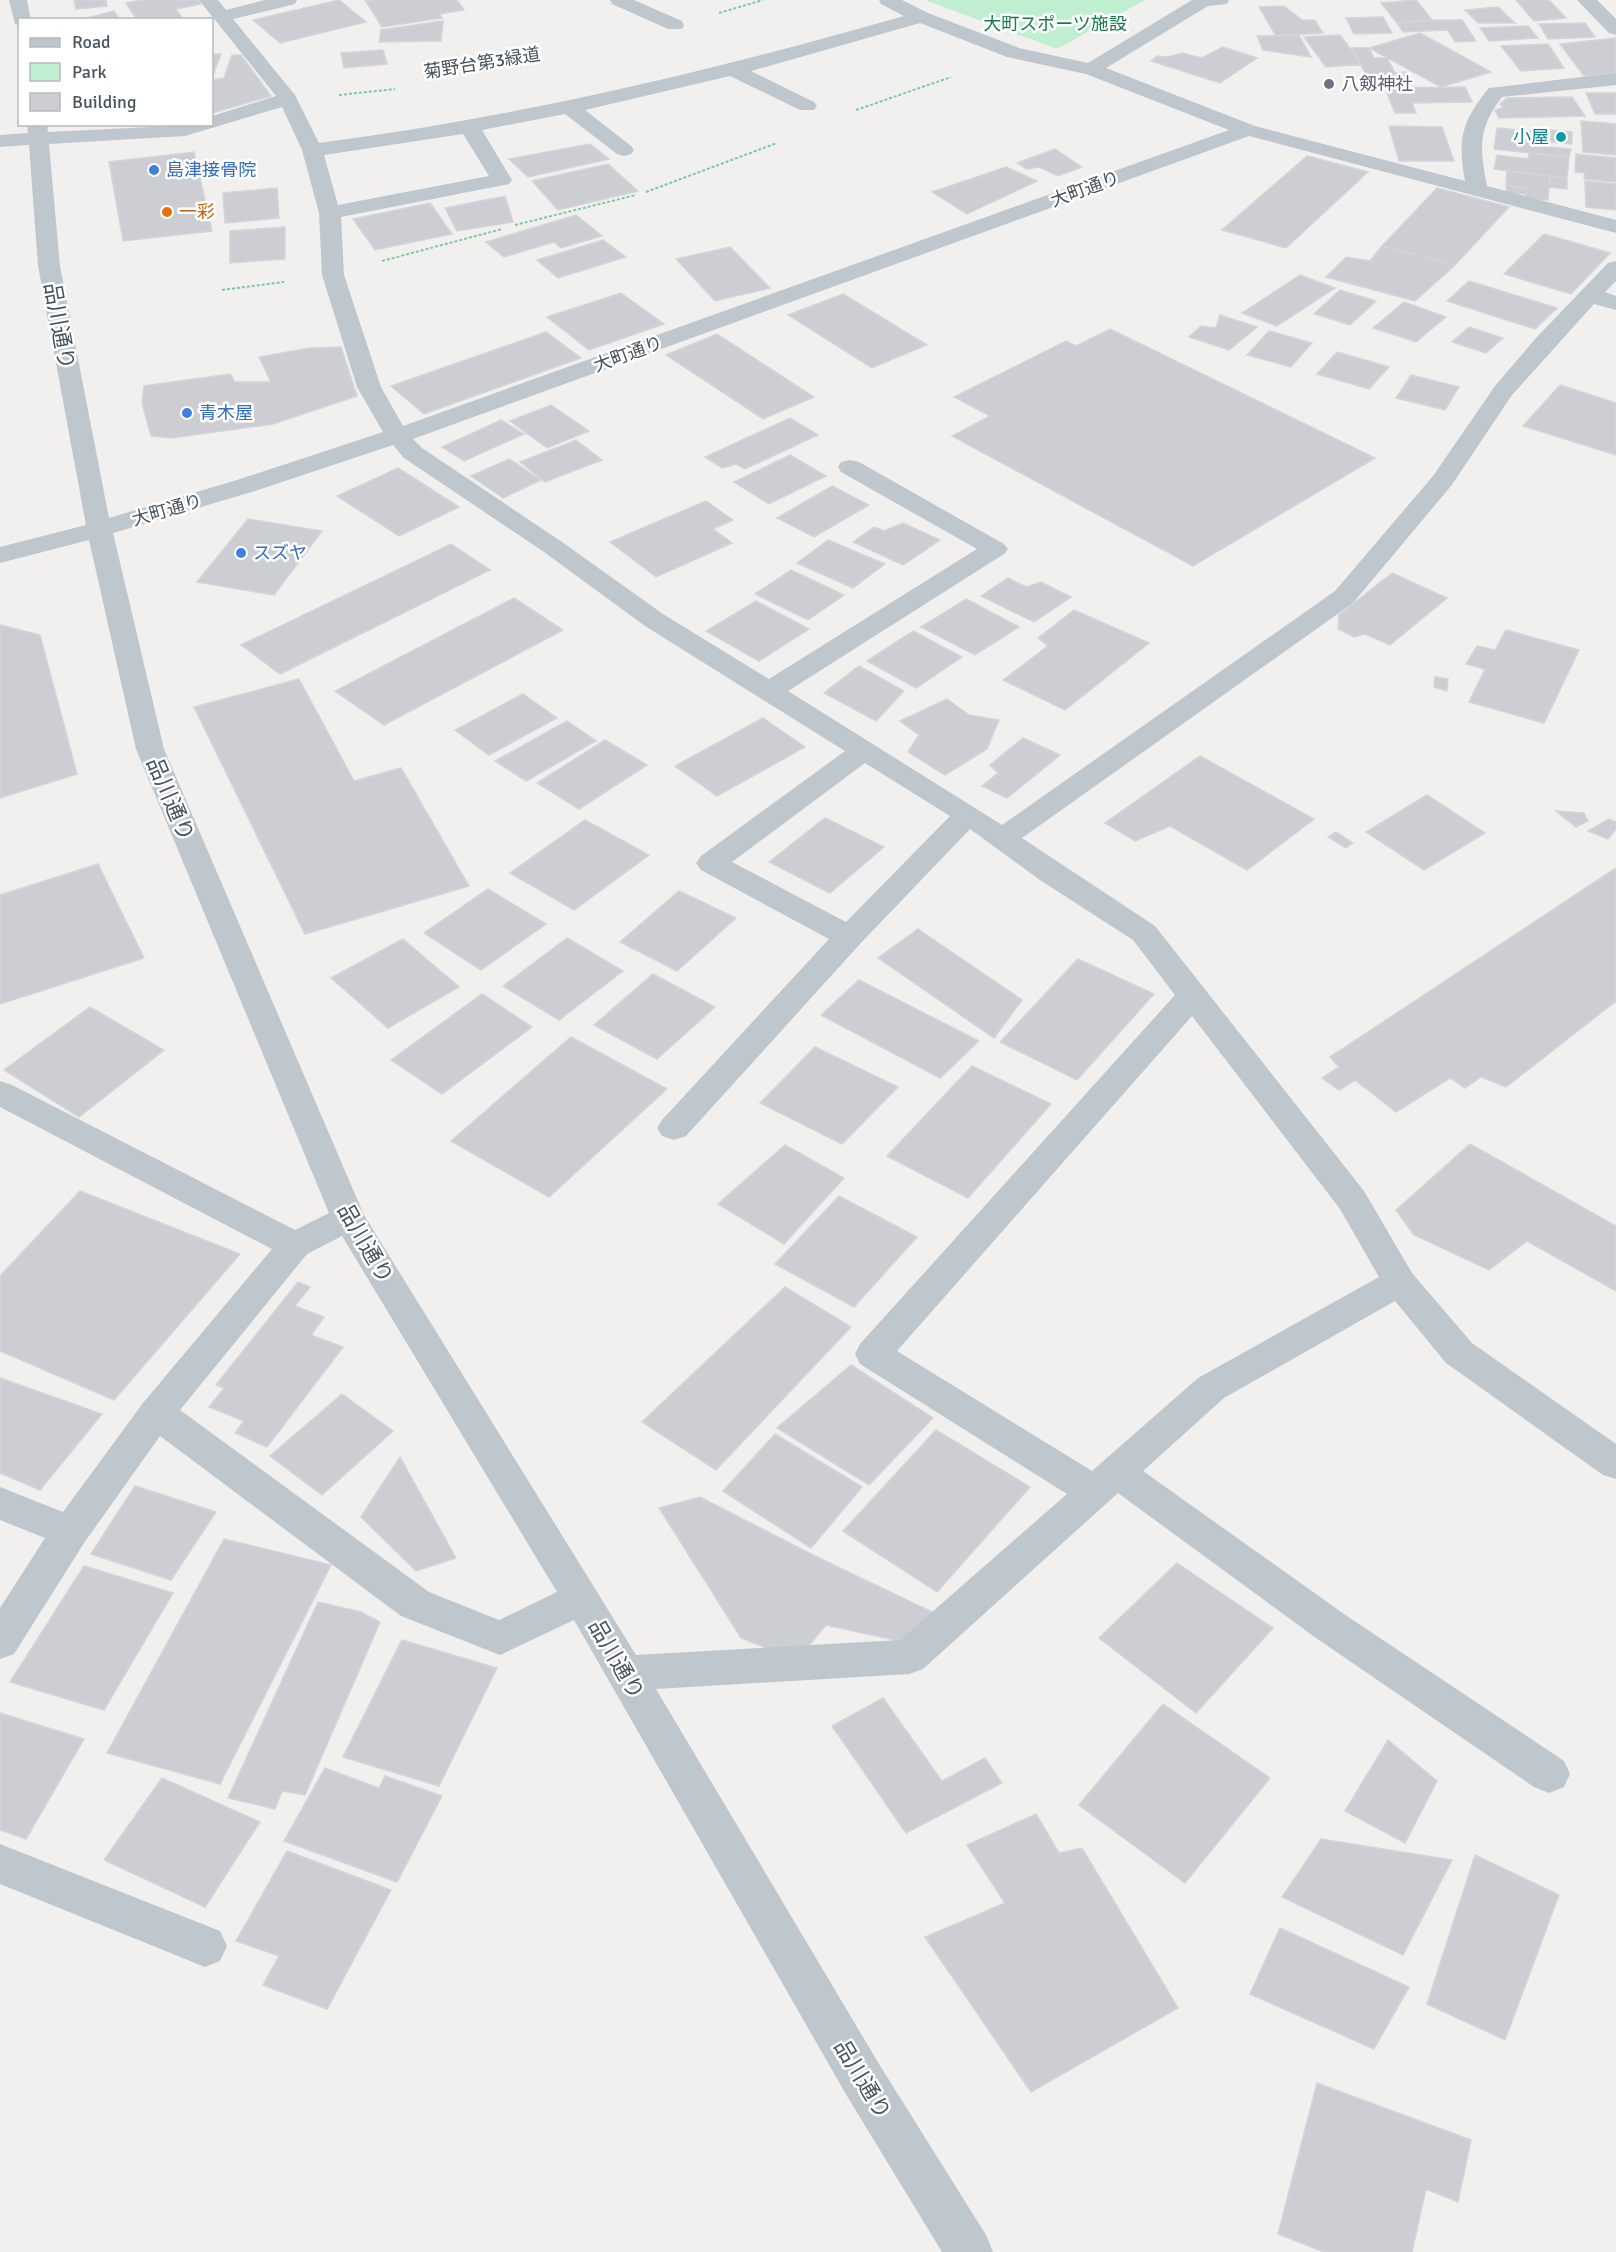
<svg xmlns="http://www.w3.org/2000/svg" width="1616" height="2252" font-family="Signika,'Noto Sans JP',sans-serif">
<style>
.green{fill:#bfeed1}
.building{fill:#ccced4;stroke:#d3d5db;stroke-width:1.5}
.lines{fill:none;stroke-linecap:round;stroke-linejoin:round}
.path{stroke:#78cba2;stroke-width:2;stroke-dasharray:3 2;stroke-linecap:butt}
.minor{fill:#bec7ce;fill-rule:evenodd}
.worship-dot{fill:#6b7280;stroke:#fff;stroke-width:2}
.culture-dot{fill:#0f9aa8;stroke:#fff;stroke-width:2}
.shop-dot{fill:#3f7fe0;stroke:#fff;stroke-width:2}
.food-dot{fill:#e8710a;stroke:#fff;stroke-width:2}
.labels{text-anchor:middle;stroke-width:5;stroke-linejoin:round;paint-order:stroke}
.far-park-label{font-size:18px;fill:#197d4b;stroke:#fff}
.far-street-label{font-size:18px;fill:#48535c;stroke:#fff}
.far-worship-label{font-size:18px;fill:#5b616d;stroke:#fff;text-anchor:start}
.far-culture-label{font-size:18px;fill:#0d838f;stroke:#fff;text-anchor:end}
.far-shop-label{font-size:18px;fill:#366cbe;stroke:#fff;text-anchor:start}
.far-food-label{font-size:18px;fill:#c56008;stroke:#fff;text-anchor:start}
.street-label{font-size:22px;fill:#48535c;stroke:#fff}
</style>
<rect width="100%" height="100%" fill="#f2efef"/>
<path class="green" d="M 925,0 L 1145,0 L 1057,49 Z"/>
<path class="building" d="M 74,0 L 106,0 L 107,6 L 76,9 Z
M 142,0 L 198,0 L 201,4 L 176,9 L 183,19 L 137,20 L 126,3 Z
M 339,0 L 366,22 L 280,43 L 253,20 Z
M 365,0 L 457,0 L 464,10 L 439,14 L 442,18 L 382,27 Z
M 1416,0 L 1432,20 L 1397,23 L 1381,3 Z
M 1516,0 L 1549,0 L 1566,18 L 1534,21 Z
M 1284,6 L 1302,20 L 1315,20 L 1323,33 L 1276,36 L 1259,7 Z
M 1498,7 L 1515,23 L 1478,23 L 1465,10 Z
M 114,11 L 120,20 L 79,20 Z
M 1383,17 L 1392,33 L 1354,34 L 1346,18 Z
M 1432,20 L 1462,20 L 1476,41 L 1455,42 L 1448,30 L 1403,32 L 1397,23 Z
M 443,21 L 441,41 L 379,42 L 381,30 Z
M 1585,23 L 1595,37 L 1548,39 L 1539,24 Z
M 1528,26 L 1538,38 L 1489,41 L 1480,28 Z
M 1420,33 L 1491,72 L 1441,87 L 1369,48 Z
M 1299,35 L 1311,57 L 1263,50 L 1257,36 Z
M 1340,35 L 1362,64 L 1326,67 L 1304,37 Z
M 1616,38 L 1616,73 L 1584,76 L 1560,44 Z
M 1548,44 L 1564,68 L 1521,71 L 1501,46 Z
M 1223,47 L 1257,58 L 1220,83 L 1151,61 L 1157,56 L 1168,57 L 1182,53 L 1202,58 Z
M 1352,48 L 1369,48 L 1374,58 L 1387,58 L 1395,73 L 1406,72 L 1412,83 L 1371,84 Z
M 383,50 L 387,64 L 344,68 L 341,53 Z
M 212,54 L 221,54 L 212,78 Z
M 232,55 L 241,55 L 271,96 L 212,113 L 212,80 L 224,78 Z
M 1465,87 L 1472,102 L 1412,103 L 1416,113 L 1395,113 L 1385,88 Z
M 1586,93 L 1616,93 L 1616,114 L 1595,114 Z
M 1572,97 L 1585,116 L 1499,118 L 1495,110 L 1503,108 L 1500,104 L 1507,98 Z
M 1581,121 L 1616,124 L 1616,155 L 1583,152 Z
M 1389,126 L 1442,127 L 1454,161 L 1399,161 Z
M 1497,128 L 1550,133 L 1549,147 L 1571,149 L 1569,157 L 1494,149 Z
M 1551,130 L 1572,132 L 1572,144 L 1551,142 Z
M 590,144 L 609,159 L 528,177 L 509,159 Z
M 1055,149 L 1082,167 L 1058,176 L 1039,167 L 1027,169 L 1017,163 Z
M 194,152 L 212,231 L 123,241 L 109,162 Z
M 1529,153 L 1569,157 L 1567,178 L 1494,169 L 1497,155 L 1528,159 Z
M 1576,154 L 1616,158 L 1616,182 L 1584,179 L 1585,173 L 1575,172 Z
M 1307,156 L 1368,172 L 1286,248 L 1222,230 Z
M 608,164 L 638,191 L 558,210 L 532,181 Z
M 1006,167 L 1037,181 L 967,214 L 932,192 Z
M 1507,171 L 1550,176 L 1548,200 L 1525,198 L 1526,188 L 1506,186 Z
M 1550,176 L 1567,178 L 1567,189 L 1549,187 Z
M 1585,181 L 1616,184 L 1616,210 L 1586,207 Z
M 1506,186 L 1526,188 L 1526,194 L 1507,193 Z
M 277,188 L 279,218 L 225,223 L 223,193 Z
M 1437,188 L 1509,207 L 1455,265 L 1382,246 Z
M 505,196 L 513,222 L 457,231 L 445,208 Z
M 430,203 L 452,234 L 375,250 L 353,219 Z
M 576,215 L 602,236 L 561,248 L 554,242 L 504,257 L 486,242 Z
M 285,227 L 285,259 L 230,263 L 230,231 Z
M 1544,234 L 1610,253 L 1571,294 L 1504,274 Z
M 603,240 L 626,257 L 558,278 L 537,260 Z
M 1382,246 L 1455,265 L 1415,301 L 1326,277 L 1346,257 L 1370,261 Z
M 730,247 L 770,288 L 715,301 L 676,259 Z
M 1300,275 L 1335,288 L 1277,326 L 1242,313 Z
M 1469,281 L 1557,308 L 1535,329 L 1447,301 Z
M 1340,290 L 1376,301 L 1350,325 L 1314,314 Z
M 621,293 L 664,324 L 589,350 L 547,317 Z
M 843,294 L 927,345 L 872,368 L 788,315 Z
M 1404,302 L 1446,317 L 1416,342 L 1373,328 Z
M 1220,315 L 1257,327 L 1229,350 L 1189,337 L 1201,326 L 1216,328 Z
M 1469,327 L 1503,338 L 1486,353 L 1452,342 Z
M 1110,329 L 1375,458 L 1193,566 L 952,436 L 990,416 L 954,397 L 1066,341 L 1076,346 Z
M 1269,331 L 1312,343 L 1291,367 L 1247,355 Z
M 546,332 L 581,358 L 424,414 L 391,386 Z
M 717,334 L 814,397 L 763,419 L 666,355 Z
M 341,347 L 357,396 L 273,424 L 172,438 L 151,436 L 142,403 L 144,386 L 230,374 L 235,382 L 271,382 L 259,357 L 310,348 Z
M 1337,352 L 1389,367 L 1369,389 L 1317,374 Z
M 1411,375 L 1459,387 L 1445,410 L 1396,398 Z
M 1560,385 L 1616,403 L 1616,455 L 1523,426 Z
M 551,405 L 589,431 L 547,448 L 510,421 Z
M 790,418 L 818,435 L 745,469 L 736,464 L 722,468 L 705,457 Z
M 501,420 L 524,434 L 464,461 L 442,447 Z
M 576,440 L 602,460 L 545,482 L 520,462 Z
M 790,455 L 826,476 L 769,504 L 734,482 Z
M 509,459 L 541,480 L 503,498 L 471,476 Z
M 398,468 L 459,507 L 399,536 L 337,496 Z
M 832,486 L 869,505 L 814,537 L 777,518 Z
M 706,501 L 733,520 L 713,529 L 732,543 L 656,577 L 610,542 Z
M 248,519 L 322,531 L 274,595 L 197,582 Z
M 903,523 L 940,540 L 903,565 L 853,542 L 874,527 L 884,531 Z
M 828,540 L 885,564 L 853,588 L 797,563 Z
M 451,544 L 490,570 L 280,674 L 241,645 Z
M 791,570 L 844,595 L 808,620 L 755,594 Z
M 1392,573 L 1447,598 L 1390,645 L 1365,634 L 1354,637 L 1338,629 L 1339,615 Z
M 1008,578 L 1026,587 L 1041,582 L 1071,597 L 1034,622 L 981,596 Z
M 514,598 L 563,630 L 384,725 L 335,691 Z
M 966,599 L 1019,627 L 975,655 L 921,627 Z
M 756,601 L 809,629 L 759,661 L 706,631 Z
M 1074,610 L 1149,643 L 1065,710 L 1003,680 L 1048,646 L 1038,638 Z
M 0,625 L 40,635 L 77,774 L 0,798 Z
M 1506,630 L 1579,650 L 1544,723 L 1469,702 L 1485,669 L 1466,664 L 1477,646 L 1495,650 Z
M 913,631 L 962,657 L 916,688 L 867,661 Z
M 859,666 L 904,691 L 876,721 L 824,693 Z
M 1435,677 L 1448,679 L 1447,691 L 1434,687 Z
M 299,679 L 354,781 L 401,768 L 469,886 L 305,934 L 194,707 Z
M 523,694 L 557,718 L 489,755 L 455,730 Z
M 947,699 L 969,715 L 999,720 L 987,749 L 945,775 L 908,752 L 919,735 L 900,721 Z
M 763,718 L 805,747 L 717,796 L 675,766 Z
M 567,721 L 596,741 L 526,781 L 495,761 Z
M 1023,738 L 1060,755 L 1007,798 L 982,786 L 998,773 L 990,765 Z
M 605,740 L 647,765 L 579,809 L 537,783 Z
M 1200,756 L 1314,819 L 1247,870 L 1170,826 L 1135,841 L 1105,823 Z
M 1427,795 L 1485,833 L 1424,870 L 1366,832 Z
M 1556,811 L 1584,813 L 1588,821 L 1576,827 Z
M 825,818 L 884,847 L 830,893 L 769,862 Z
M 1609,819 L 1616,822 L 1616,829 L 1608,839 L 1588,831 Z
M 585,820 L 649,855 L 574,910 L 510,873 Z
M 1336,832 L 1353,843 L 1346,848 L 1328,837 Z
M 98,864 L 144,958 L 0,1004 L 0,895 Z
M 1616,868 L 1616,1001 L 1506,1087 L 1481,1077 L 1465,1088 L 1450,1078 L 1396,1112 L 1355,1080 L 1339,1090 L 1322,1078 L 1339,1067 L 1330,1057 Z
M 488,889 L 546,924 L 481,970 L 424,933 Z
M 679,891 L 736,918 L 677,971 L 620,942 Z
M 918,929 L 1022,1000 L 994,1038 L 878,958 Z
M 567,938 L 623,971 L 559,1020 L 503,986 Z
M 403,939 L 459,987 L 388,1028 L 331,978 Z
M 1078,959 L 1154,994 L 1077,1080 L 1000,1042 Z
M 653,974 L 715,1007 L 657,1059 L 594,1025 Z
M 859,980 L 979,1041 L 940,1078 L 821,1015 Z
M 482,994 L 532,1027 L 442,1094 L 391,1060 Z
M 90,1007 L 164,1050 L 79,1117 L 4,1070 Z
M 571,1037 L 667,1089 L 549,1197 L 451,1141 Z
M 815,1047 L 898,1087 L 842,1144 L 760,1103 Z
M 972,1066 L 1051,1104 L 968,1198 L 887,1156 Z
M 1470,1144 L 1616,1226 L 1616,1291 L 1527,1241 L 1489,1270 L 1414,1235 L 1396,1210 Z
M 785,1145 L 844,1178 L 784,1244 L 718,1204 Z
M 80,1191 L 240,1254 L 114,1400 L 0,1351 L 0,1276 Z
M 839,1196 L 917,1237 L 854,1307 L 775,1264 Z
M 298,1282 L 310,1287 L 295,1306 L 324,1317 L 311,1335 L 343,1347 L 267,1447 L 235,1433 L 244,1421 L 209,1407 L 224,1388 L 216,1385 Z
M 785,1287 L 851,1327 L 716,1470 L 642,1422 Z
M 851,1365 L 933,1418 L 869,1485 L 777,1428 Z
M 0,1378 L 102,1414 L 40,1490 L 0,1473 Z
M 342,1394 L 393,1431 L 322,1495 L 270,1456 Z
M 936,1430 L 1030,1487 L 937,1592 L 843,1531 Z
M 775,1434 L 862,1487 L 811,1548 L 723,1491 Z
M 400,1457 L 456,1558 L 416,1571 L 361,1517 Z
M 135,1486 L 216,1512 L 171,1580 L 91,1554 Z
M 700,1497 L 815,1556 L 934,1613 L 899,1641 L 826,1625 L 797,1660 L 741,1638 L 659,1508 Z
M 224,1539 L 331,1565 L 220,1784 L 107,1753 Z
M 1177,1563 L 1273,1628 L 1196,1713 L 1099,1638 Z
M 84,1566 L 173,1593 L 104,1710 L 10,1682 Z
M 318,1602 L 361,1612 L 380,1622 L 305,1795 L 282,1791 L 275,1809 L 228,1798 Z
M 402,1640 L 497,1668 L 439,1786 L 343,1757 Z
M 883,1698 L 942,1781 L 985,1758 L 1002,1783 L 906,1833 L 832,1726 Z
M 1163,1704 L 1270,1778 L 1185,1883 L 1079,1805 Z
M 0,1713 L 84,1739 L 26,1839 L 0,1830 Z
M 1388,1740 L 1437,1781 L 1405,1843 L 1345,1811 Z
M 325,1768 L 379,1788 L 385,1776 L 442,1796 L 397,1882 L 284,1841 Z
M 162,1778 L 260,1822 L 205,1907 L 104,1860 Z
M 1036,1814 L 1059,1853 L 1082,1848 L 1178,2008 L 1031,2092 L 925,1937 L 1005,1903 L 967,1845 Z
M 1321,1839 L 1452,1860 L 1403,1955 L 1282,1897 Z
M 287,1851 L 391,1890 L 327,2009 L 263,1985 L 279,1956 L 236,1941 Z
M 1475,1855 L 1559,1895 L 1505,2040 L 1427,2004 Z
M 1280,1928 L 1409,1987 L 1374,2049 L 1250,1994 Z
M 1317,2083 L 1471,2140 L 1458,2202 L 1426,2189 L 1412,2252 L 1324,2252 L 1278,2234 Z"/>
<g class="lines">
<path class="path" d="M 719,13 L 763,0
M 339,95 L 395,89
M 856,110 L 951,77
M 646,192 L 777,143
M 515,225 L 636,195
M 382,261 L 502,229
M 222,290 L 284,282"/>
<path class="minor" d="M 9,0 L 27,0 L 31,20 L 20,20 L 20,25 L 15,24 Z
M 199,0 L 218,0 L 226,10 L 265,0 L 297,0 L 295,4 L 233,19 L 295,95 L 319,143 C 518,117 712,71 904,16 L 881,4 L 879,0 L 902,0 L 928,13 L 1019,48 L 1088,63 L 1192,0 L 1229,0 L 1227,4 L 1208,6 L 1106,68 L 1255,126 L 1465,181 C 1457,139 1462,121 1489,88 L 1616,73 L 1616,85 L 1502,97 C 1477,129 1480,149 1487,186 L 1616,220 L 1616,233 L 1249,136 L 413,439 L 422,448 L 562,542 L 663,614 L 769,679 L 977,549 L 841,472 L 838,467 L 841,462 L 850,460 L 859,462 L 1004,544 L 1008,549 L 1004,554 L 788,691 L 1002,825 L 1335,591 L 1433,476 L 1495,386 L 1536,338 L 1608,263 L 1616,261 L 1616,281 L 1605,292 L 1616,296 L 1616,310 L 1594,304 L 1512,395 L 1451,486 L 1353,603 L 1022,838 L 1155,926 L 1364,1191 L 1412,1273 L 1472,1343 L 1616,1444 L 1616,1479 L 1603,1475 L 1446,1363 L 1395,1301 L 1224,1398 L 1143,1471 L 1344,1614 L 1564,1761 L 1570,1774 L 1564,1787 L 1549,1793 L 1534,1787 L 1316,1638 L 1118,1493 L 923,1669 L 909,1674 L 656,1689 L 879,2064 L 986,2235 L 993,2252 L 942,2252 L 847,2096 L 574,1620 L 500,1655 L 401,1616 L 160,1436 L 84,1543 L 14,1654 L 0,1659 L 0,1608 L 45,1538 L 0,1520 L 0,1487 L 63,1512 L 143,1403 L 272,1249 L 0,1107 L 0,1081 L 12,1085 L 295,1230 L 329,1213 L 136,749 L 89,540 L 0,563 L 0,547 L 86,525 L 38,266 L 29,145 L 0,147 L 0,135 L 28,133 L 27,124 L 47,124 L 48,132 L 212,124 L 212,116 L 276,96 ZM 920,23 L 1007,57 L 1086,74 L 1229,130 L 403,426 L 381,387 L 344,275 L 341,217 L 509,184 L 512,180 L 482,130 L 565,114 L 617,154 L 624,156 L 631,154 L 634,150 L 631,146 L 585,110 L 730,76 L 800,110 L 814,110 L 817,106 L 814,102 L 751,71 ZM 282,107 L 302,150 L 319,213 L 322,275 L 357,387 L 383,432 L 237,480 L 109,518 L 60,266 L 49,144 L 185,136 ZM 463,134 L 489,176 L 338,205 L 324,155 ZM 393,445 L 404,458 L 544,552 L 645,626 L 845,751 L 701,856 L 696,863 L 701,870 L 829,939 L 662,1120 L 657,1128 L 662,1136 L 674,1140 L 686,1136 L 860,944 L 970,829 L 1040,880 L 1133,940 L 1175,995 L 860,1344 L 855,1354 L 860,1364 L 1067,1494 L 900,1640 L 636,1655 L 364,1215 L 164,749 L 113,533 L 255,491 ZM 865,763 L 950,816 L 846,922 L 732,862 ZM 1192,1016 L 1340,1209 L 1379,1277 L 1198,1378 L 1092,1471 L 897,1351 ZM 342,1236 L 557,1592 L 499,1620 L 429,1592 L 180,1410 L 307,1254 Z
M 610,0 L 634,0 L 682,21 L 684,25 L 682,29 L 668,29 L 612,4 Z
M 1577,0 L 1597,0 L 1616,19 L 1616,35 L 1609,33 Z
M 0,1844 L 220,1931 L 227,1946 L 220,1961 L 205,1967 L 0,1884 Z"/>
</g>
<circle class="worship-dot" cx="1329" cy="84" r="6"/>
<circle class="culture-dot" cx="1561" cy="137" r="6"/>
<g class="shop-dot">
<circle cx="154" cy="170" r="6"/>
<circle cx="187" cy="413" r="6"/>
<circle cx="241" cy="553" r="6"/>
</g>
<circle class="food-dot" cx="167" cy="212" r="6"/>
<g class="labels">
<g class="far-park-label">
<text x="1055" y="30">大町スポーツ施設</text>
</g>
<g class="far-street-label">
<text transform="translate(482 63) rotate(-9)" y="6">菊野台第3緑道</text>
<text transform="translate(1085 189) rotate(-20)" y="6">大町通り</text>
<text transform="translate(628 354) rotate(-20)" y="6">大町通り</text>
<text transform="translate(167 510) rotate(-16)" y="6">大町通り</text>
</g>
<g class="far-worship-label">
<text x="1341" y="90">八剱神社</text>
</g>
<g class="far-culture-label">
<text x="1549" y="143">小屋</text>
</g>
<g class="far-shop-label">
<text x="166" y="176">島津接骨院</text>
<text x="199" y="419">青木屋</text>
<text x="253" y="559">スズヤ</text>
</g>
<g class="far-food-label">
<text x="179" y="218">一彩</text>
</g>
<g class="street-label">
<text transform="translate(60 326) rotate(80)" y="8">品川通り</text>
<text transform="translate(171 799) rotate(67)" y="8">品川通り</text>
<text transform="translate(366 1243) rotate(60)" y="8">品川通り</text>
<text transform="translate(617 1659) rotate(60)" y="8">品川通り</text>
<text transform="translate(863 2079) rotate(59)" y="8">品川通り</text>
</g>
</g>
<rect x="18" y="18" width="195" height="108" fill="#ffffff" stroke="#b6babe" stroke-width="1.5"/>
<rect x="30" y="38" width="30" height="9" fill="#bec7ce" stroke="#b6babe" stroke-width="1.5"/>
<text x="72" y="48" font-size="18" fill="#48535c">Road</text>
<rect x="30" y="63" width="30" height="18" fill="#bfeed1" stroke="#b6babe" stroke-width="1.5"/>
<text x="72" y="78" font-size="18" fill="#48535c">Park</text>
<rect x="30" y="93" width="30" height="18" fill="#ccced4" stroke="#b6babe" stroke-width="1.5"/>
<text x="72" y="108" font-size="18" fill="#48535c">Building</text>
</svg>
